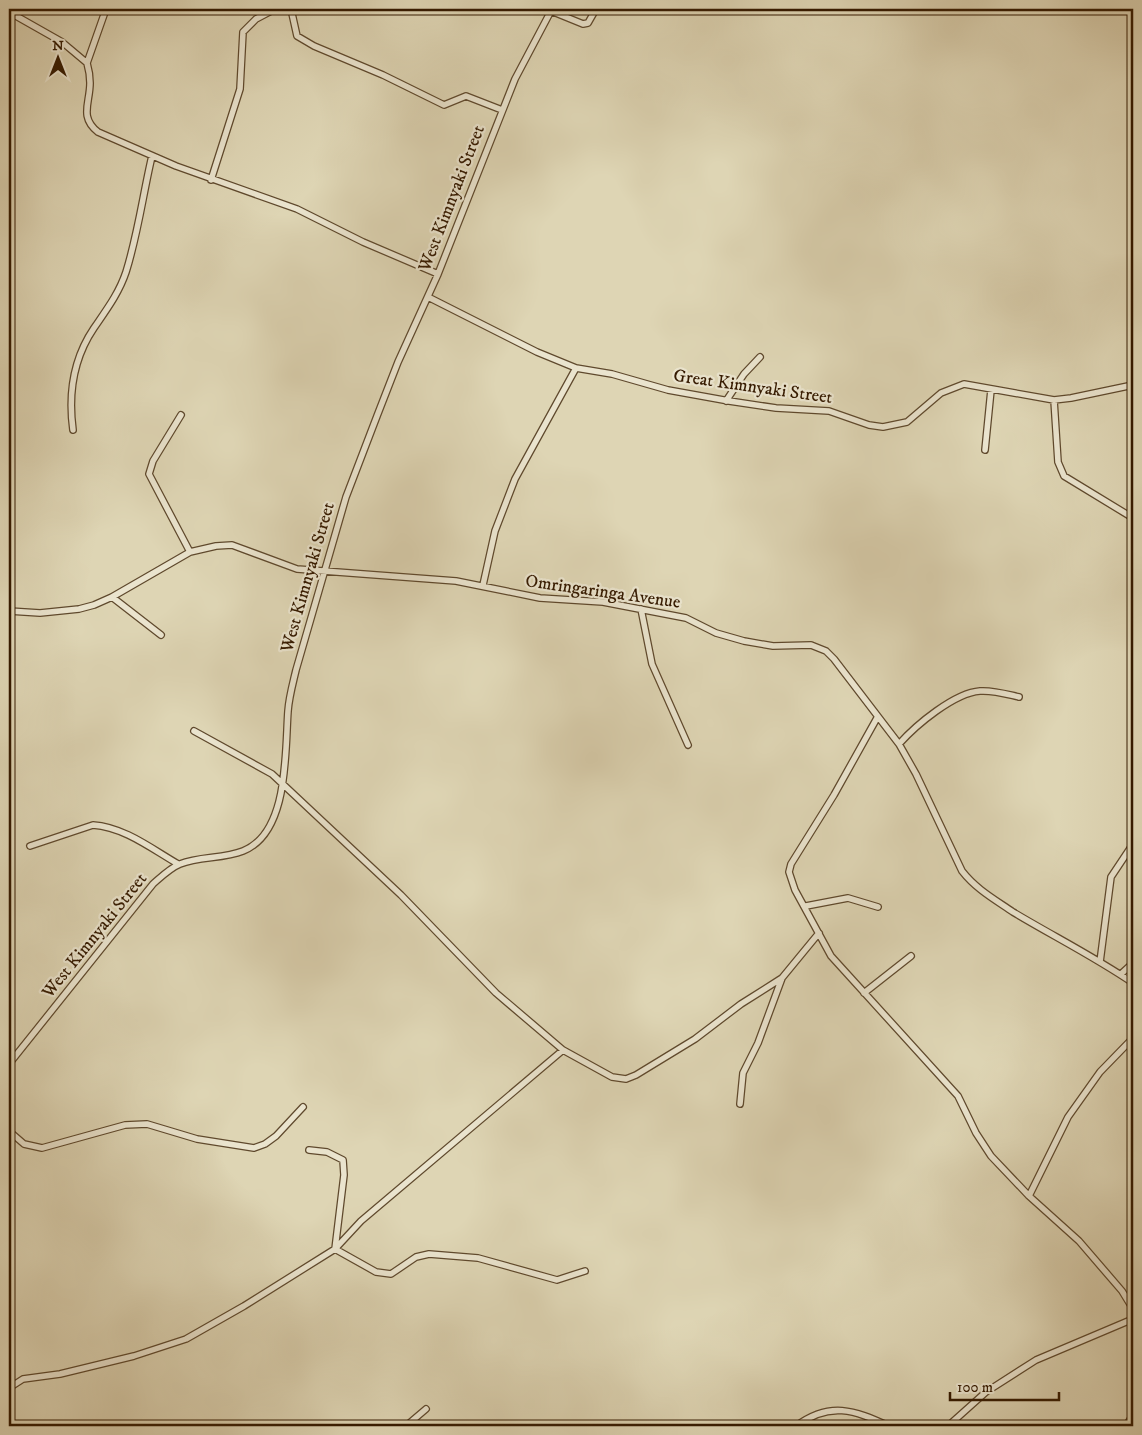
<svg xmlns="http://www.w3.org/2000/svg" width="1142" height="1435" font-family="'IM FELL DW Pica',serif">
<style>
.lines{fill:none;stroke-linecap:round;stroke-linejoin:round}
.minor-casing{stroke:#5f492d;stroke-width:8}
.minor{stroke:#eae4ce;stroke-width:5.5}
.labels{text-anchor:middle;stroke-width:4.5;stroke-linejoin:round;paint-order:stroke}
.street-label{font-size:18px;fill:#351a00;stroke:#eae4ce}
</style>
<rect width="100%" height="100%" fill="#ded5b4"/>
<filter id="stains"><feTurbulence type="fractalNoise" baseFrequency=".004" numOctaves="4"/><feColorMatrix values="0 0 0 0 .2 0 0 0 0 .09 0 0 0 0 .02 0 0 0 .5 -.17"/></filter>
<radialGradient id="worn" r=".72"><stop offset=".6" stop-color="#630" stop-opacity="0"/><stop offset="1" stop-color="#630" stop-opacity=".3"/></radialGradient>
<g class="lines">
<defs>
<path id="minor" d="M 291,9 L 297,36 L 314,46 L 383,75 L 444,105 L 466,96 L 502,110
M 551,11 L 583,24 L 588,23 L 596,9
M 9,12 L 62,42 L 87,63 C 89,70 90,77 90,83 C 90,103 79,117 98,132 L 176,166 L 297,209 L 363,242 L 438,274
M 87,63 L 106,9
M 211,180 L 240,89 L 243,32 L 256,19 L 275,9
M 428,297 L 537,352 L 576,368 L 612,374 L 668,390 L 729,401 L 776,408 L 829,411 L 869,425 L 883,427 L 907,422 L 941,393 L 964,384 L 1054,400 L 1071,398 L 1133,385
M 1054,400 L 1058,462 L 1064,476 L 1133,518
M 726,401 L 744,374 L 760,357
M 181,415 L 153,461 L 149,474 L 190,552
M 73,430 C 68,393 73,359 94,328 C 107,309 119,293 126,272 C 138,234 143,194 152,156
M 985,450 L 991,390
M 483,585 L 495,531 L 515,479 L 576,368
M 112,597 L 161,635
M 641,609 L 652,664 L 688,745
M 9,611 L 40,613 L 79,609 L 94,605 L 112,597 L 190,552 L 216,546 L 232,545 L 297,569 L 456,581 L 540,598 L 603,602 L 686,618 L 716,633 L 744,641 L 773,646 L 811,645 L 826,651 L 834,659 L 899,744 L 916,774 L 962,871 C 976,889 994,899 1013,912 C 1053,936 1095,957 1133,983
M 877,718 L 834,795 L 791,864 L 789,872 L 795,890 L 831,956 L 958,1096 L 976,1133 L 991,1156 L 1029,1196 L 1079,1241 L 1122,1291 L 1133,1309
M 194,731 L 272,774 L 401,895 L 496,993 L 563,1050 L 612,1077 L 626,1079 L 636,1075 L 695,1039 L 741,1004 L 782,978 L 819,933
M 899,744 C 916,725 954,693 980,691 C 993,690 1006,694 1019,697
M 30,846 L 93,825 C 124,827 152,849 178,864
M 806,906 L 848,898 L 878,907
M 1100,962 L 1111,877 L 1133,844
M 1121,974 L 1133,963
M 864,993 L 911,956
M 9,1064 L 153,884 C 161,877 170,868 180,864 C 200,856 223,859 243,851 C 289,833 285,752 288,711 C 289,697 293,683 296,670 L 346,497 L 377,416 L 398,362 L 438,274 L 515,79 L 552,9
M 740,1104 L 743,1073 L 758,1043 L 782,978
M 9,1131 L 24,1144 L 42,1148 L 125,1125 L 147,1124 L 197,1139 L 254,1148 L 265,1144 L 276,1136 L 303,1107
M 309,1150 L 327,1152 L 343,1160 L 344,1175 L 335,1249 L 376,1272 L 391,1274 L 416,1257 L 429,1254 L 478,1258 L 557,1280 L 585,1271
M 1029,1196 L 1068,1117 L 1100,1072 L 1133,1038
M 9,1388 L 23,1379 L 60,1374 L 134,1356 L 186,1339 L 244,1306 L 335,1249 L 361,1221 L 563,1050
M 406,1426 L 426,1409
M 796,1426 C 830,1401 854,1410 889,1426
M 948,1426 L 986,1392 L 1036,1360 L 1133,1319
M 1126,1426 L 1133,1415"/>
</defs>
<use href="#minor" class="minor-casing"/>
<use href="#minor" class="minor"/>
</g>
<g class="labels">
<g class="street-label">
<text transform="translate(451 198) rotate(-69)" y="6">West Kimnyaki Street</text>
<text transform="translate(753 386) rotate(8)" y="6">Great Kimnyaki Street</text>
<text transform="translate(307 577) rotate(-74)" y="6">West Kimnyaki Street</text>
<text transform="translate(603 591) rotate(8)" y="6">Omringaringa Avenue</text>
<text transform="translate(94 935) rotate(-51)" y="6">West Kimnyaki Street</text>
</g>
</g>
<rect width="1142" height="1435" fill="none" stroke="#ded5b4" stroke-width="30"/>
<rect x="10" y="10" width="1122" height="1415" fill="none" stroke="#351a00" stroke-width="2.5"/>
<rect x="15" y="15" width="1112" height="1405" fill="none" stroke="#351a00"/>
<g transform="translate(58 58)" stroke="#eae4ce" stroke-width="4" paint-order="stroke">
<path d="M0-4L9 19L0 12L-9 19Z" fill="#351a00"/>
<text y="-8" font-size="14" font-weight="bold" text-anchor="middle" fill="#351a00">N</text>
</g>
<path d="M950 1392v8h109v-8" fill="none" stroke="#351a00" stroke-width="2.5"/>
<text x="957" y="1392" font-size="15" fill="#351a00" stroke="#eae4ce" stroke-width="4" paint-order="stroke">100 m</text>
<rect width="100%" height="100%" filter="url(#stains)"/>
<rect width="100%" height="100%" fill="url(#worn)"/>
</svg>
